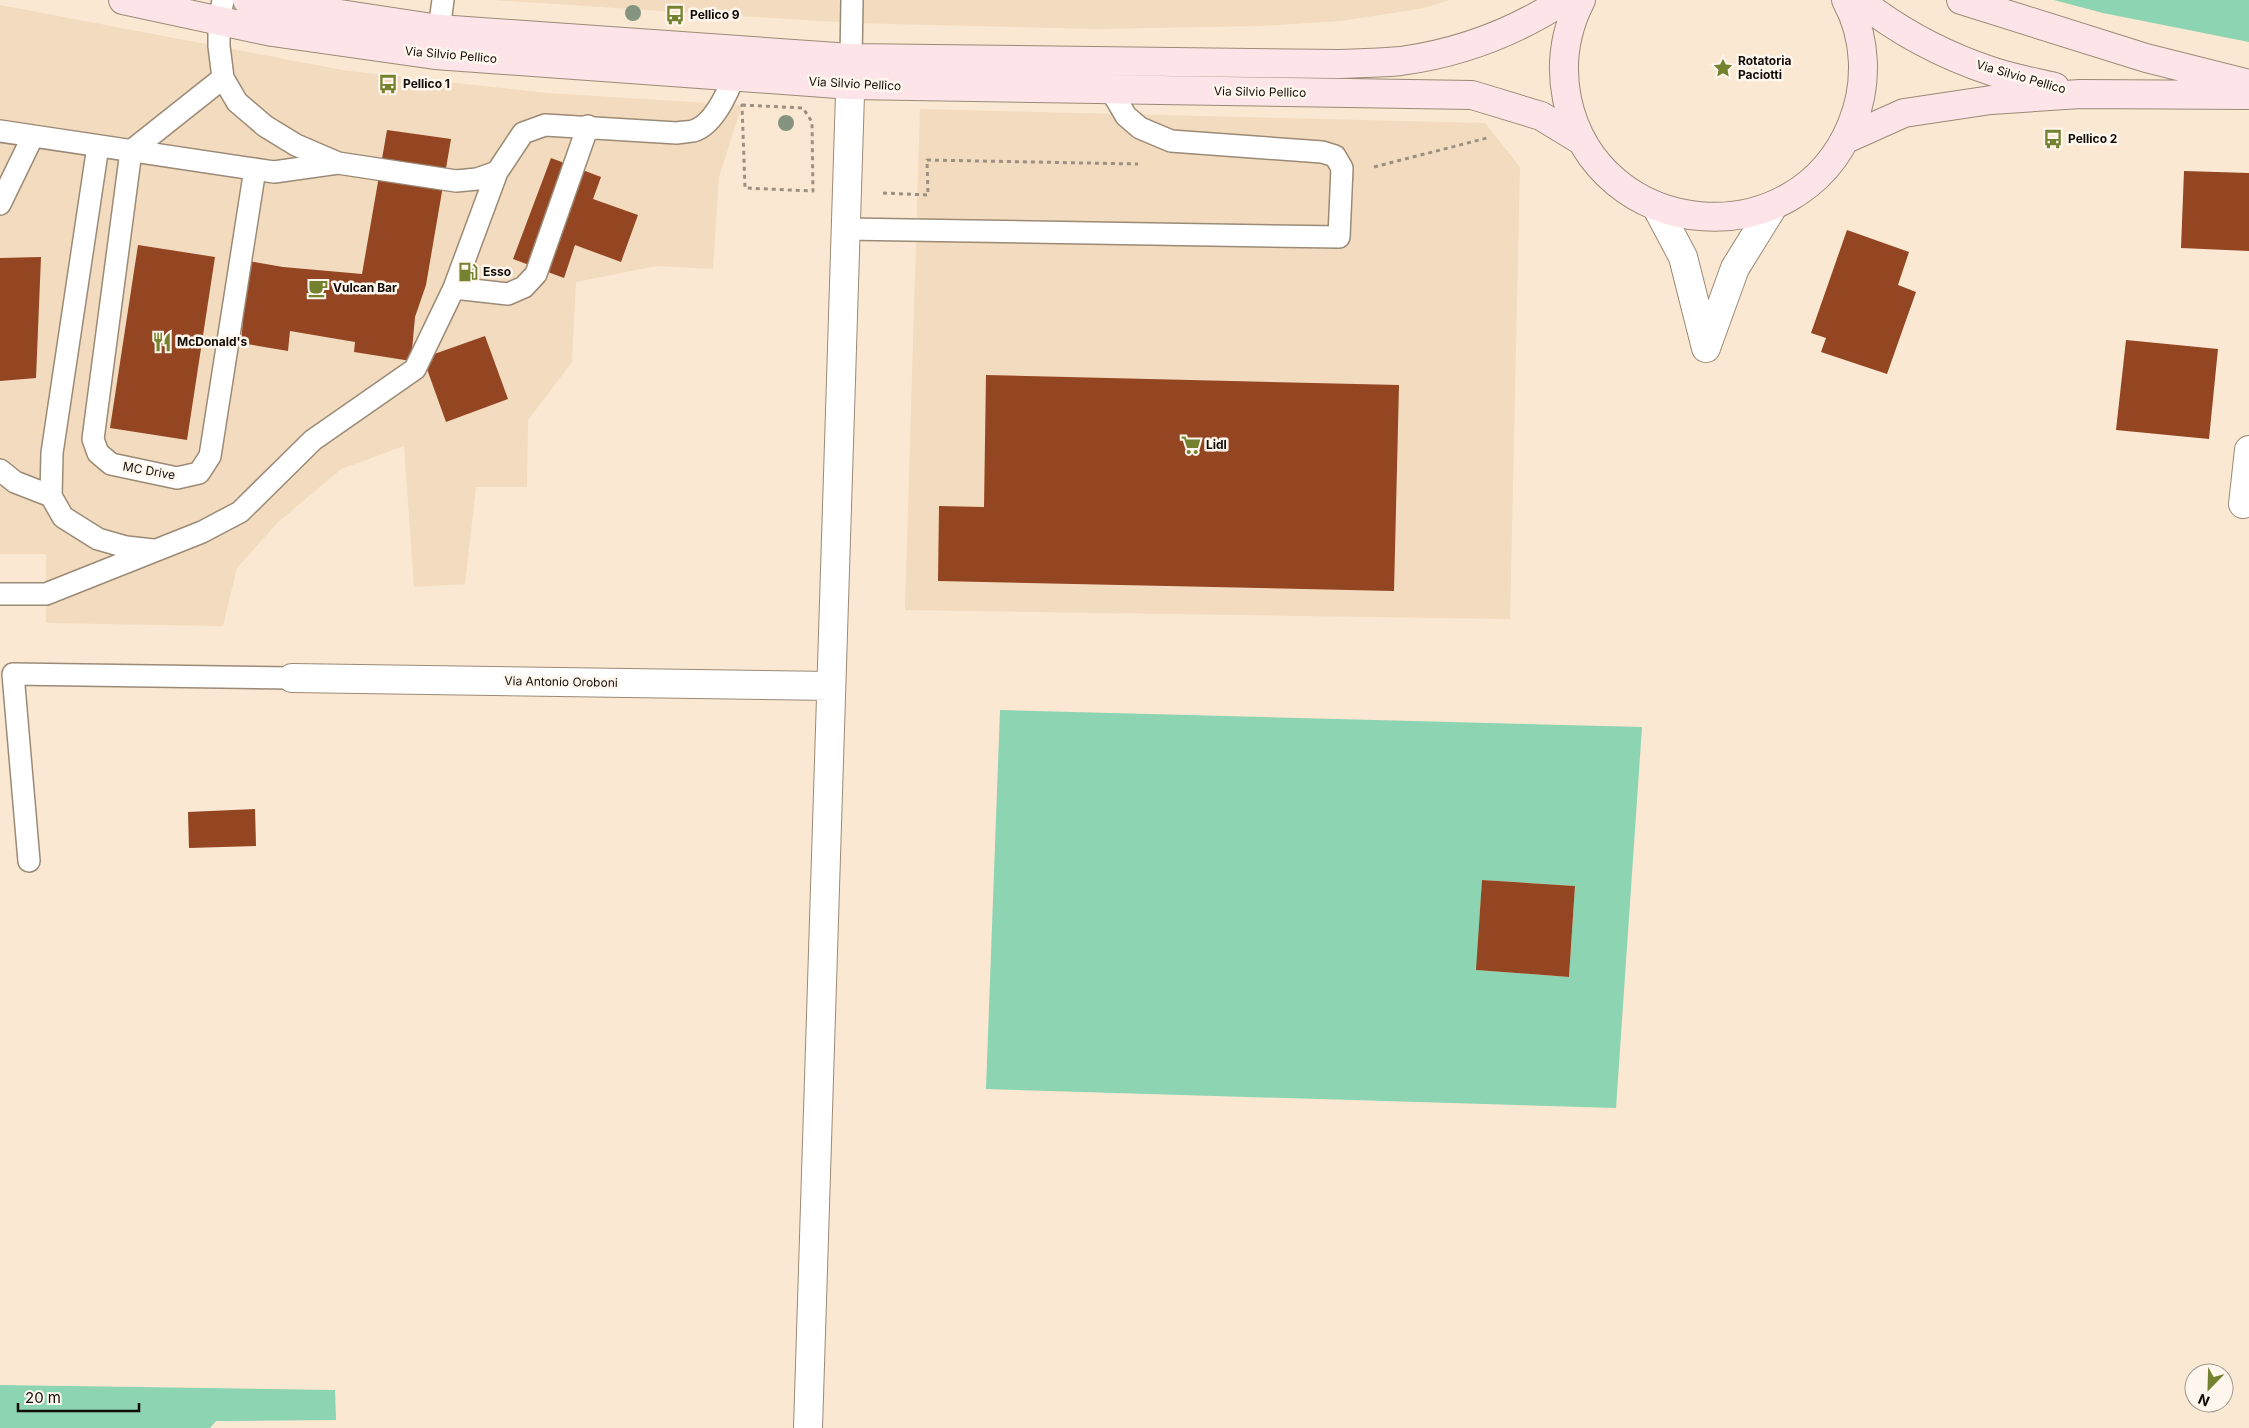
<svg xmlns="http://www.w3.org/2000/svg" width="2249" height="1428" font-family="Inter,sans-serif">
<style>
.built{fill:#f2dbbe}
.green{fill:#8cd4b2;fill-rule:evenodd}
.building{fill:#944522}
.lines{fill:none;stroke-linecap:round;stroke-linejoin:round}
.lane-casing{stroke:#9b8a76;stroke-width:24}
.street-casing{stroke:#9b8a76;stroke-width:30}
.secondary-casing{stroke:#9b8a76;stroke-width:30}
.path{stroke:#9d9080;stroke-width:3;stroke-dasharray:4 4;stroke-linecap:butt}
.lane{stroke:#fff;stroke-width:21}
.street{stroke:#fff;stroke-width:28}
.secondary{stroke:#fde4e8;stroke-width:28}
.tree{fill:#849480}
.labels{text-anchor:middle;stroke-width:5;stroke-linejoin:round;paint-order:stroke}
.poi-label{font-size:12px;font-weight:bold;fill:#120c06;stroke:#fff7ee;text-anchor:start}
.street-label{font-size:12px;fill:#120c06;stroke:#fff7ee}
</style>
<rect width="100%" height="100%" fill="#fae8d2"/>
<path class="built" d="M 492,0 L 1449,0 L 1424,8 L 1341,21 L 1260,26 L 1095,29 L 852,23 Z
M 0,5 L 348,71 L 547,93 L 742,105 L 719,177 L 713,269 L 657,266 L 576,282 L 572,362 L 528,420 L 527,487 L 476,487 L 465,584 L 414,587 L 404,446 L 341,469 L 277,523 L 237,568 L 223,626 L 46,623 L 46,554 L 0,554 Z
M 920,109 L 1485,123 L 1520,167 L 1510,619 L 905,610 Z"/>
<path class="green" d="M 2054,0 L 2249,0 L 2249,42 L 2103,13 Z
M 1000,710 L 1642,727 L 1616,1108 L 986,1089 ZM 1482,880 L 1575,886 L 1569,977 L 1477,970 Z
M 0,1385 L 335,1390 L 336,1420 L 216,1421 L 210,1428 L 0,1428 Z"/>
<path class="building" d="M 387,130 L 451,139 L 426,285 L 415,317 L 411,361 L 354,352 L 355,342 L 290,331 L 288,351 L 241,343 L 248,261 L 283,267 L 362,274 Z
M 551,158 L 601,177 L 593,199 L 638,215 L 621,262 L 575,245 L 564,278 L 513,259 Z
M 2184,171 L 2249,173 L 2249,251 L 2181,248 Z
M 1847,230 L 1909,252 L 1898,285 L 1916,292 L 1887,374 L 1821,352 L 1826,338 L 1811,333 Z
M 138,245 L 215,257 L 187,440 L 110,428 Z
M 41,257 L 36,378 L 0,381 L 0,258 Z
M 485,336 L 508,399 L 446,422 L 423,358 Z
M 2126,340 L 2218,349 L 2209,439 L 2116,430 Z
M 986,375 L 1399,385 L 1394,591 L 938,581 L 939,506 L 984,507 Z
M 255,809 L 256,846 L 189,848 L 188,812 Z
M 1482,880 L 1575,886 L 1569,977 L 1476,970 Z"/>
<g class="lines">
<defs>
<path id="lane" d="M 223,0 L 219,22 L 219,46 L 223,78 L 237,102 L 265,126 L 296,145 L 338,163 L 456,181 L 477,179 L 497,172 L 523,133 L 545,125 L 677,133 C 682,132 688,132 693,131 C 715,125 734,83 736,63
M 439,29 L 443,0
M 851,58 L 852,0
M 0,131 L 274,172 L 338,163
M 98,146 L 52,453 L 51,496 L 63,517 L 98,539 L 126,547 L 153,550
M 131,151 L 93,439 L 98,453 L 111,464 L 177,478 L 199,473 L 210,456 L 255,169
M 131,151 L 223,78
M 0,204 L 33,136
M 846,229 L 1339,237 L 1342,168 L 1335,156 L 1322,152 L 1171,141 L 1140,128 L 1126,116 L 1110,89
M 454,288 L 508,294 L 524,287 L 536,274 L 588,126
M 0,470 L 15,482 L 51,496
M 0,594 L 46,594 L 202,532 L 240,512 L 313,440 L 415,369 L 454,288 L 497,172
M 29,861 L 13,674 L 292,678"/>
<path id="street" d="M 1656,206 L 1683,257 L 1706,348
M 1706,348 L 1735,268 L 1774,205
M 2243,504 L 2249,450
M 292,678 L 831,686
M 808,1428 L 851,62"/>
<path id="secondary" d="M 123,0 L 272,32 L 435,55 L 851,85 L 1472,95 L 1541,116 L 1582,141
M 247,0 L 439,29 L 851,58 L 1339,64 C 1360,63 1380,63 1401,61 C 1459,53 1515,32 1564,0
M 1581,0 C 1565,31 1560,64 1567,99 C 1597,242 1797,260 1852,124 C 1868,85 1867,38 1846,0
M 1859,0 C 1898,31 1943,55 1991,71 C 2011,78 2034,82 2055,87
M 1961,0 L 2146,58 L 2249,84
M 1846,139 L 1904,113 L 1991,100 L 2080,94 L 2249,95"/>
</defs>
<use href="#lane" class="lane-casing"/>
<use href="#street" class="street-casing"/>
<use href="#secondary" class="secondary-casing"/>
<path class="path" d="M 742,105 L 803,108 L 812,122 L 813,191 L 745,188 Z
M 1374,167 L 1487,138
M 883,193 L 928,195 L 927,160 L 1138,164"/>
<use href="#lane" class="lane"/>
<use href="#street" class="street"/>
<use href="#secondary" class="secondary"/>
</g>
<g class="tree">
<circle cx="633" cy="13" r="8"/>
<circle cx="786" cy="123" r="8"/>
</g>
<defs>
<symbol id="bus-bare" viewBox="-9 -9 18 18"><path d="M-5-6H5V4H4V6H2V4H-2V6H-4V4H-5ZM-3.5-4V0h7V-4ZM-3.5 1.2v1.5H-2V1.2ZM2 1.2v1.5H3.5V1.2Z" fill="#74812e" stroke="#fff7ee" stroke-width="2.5" paint-order="stroke"/></symbol>
<symbol id="sight-bare" viewBox="-9 -9 18 18"><path d="M0-6L1.8-2.2L6-1.7L2.9 1.2L3.7 5.4L0 3.3L-3.7 5.4L-2.9 1.2L-6-1.7L-1.8-2.2Z" fill="#74812e" stroke="#fff7ee" stroke-width="2.5" paint-order="stroke"/></symbol>
<symbol id="fuel-bare" viewBox="-9 -9 18 18"><path d="M-5.5-6h7V0h2V4h1.3V-2.5L3-4.5l.8-.8L6-3V5H2.5V1h-1V6h-7ZM-4.2-4.7v3.2H.2V-4.7Z" fill="#74812e" stroke="#fff7ee" stroke-width="2.5" paint-order="stroke"/></symbol>
<symbol id="cafe-bare" viewBox="-9 -9 18 18"><path d="M-5.5-4.5H6V0H3Q3 3.5 0 3.5H-2.5Q-5.5 3.5-5.5 0ZM3-3.2v2h1.7v-2ZM-6 4.5H4V6H-6Z" fill="#74812e" stroke="#fff7ee" stroke-width="2.5" paint-order="stroke"/></symbol>
<symbol id="restaurant-bare" viewBox="-9 -9 18 18"><path d="M-5-6h1v4h1v-4h1v4h1v-4h1v5L-1.5 .5V6h-2V.5L-5-1ZM5-6V6H3V1.5H1.5Q1.5-4 5-6Z" fill="#74812e" stroke="#fff7ee" stroke-width="2.5" paint-order="stroke"/></symbol>
<symbol id="supermarket-bare" viewBox="-9 -9 18 18"><path d="M-6-5.5h2.5l.6 2H6L4.5 2H-2.5L-4.4-4H-6ZM-1.5 3.2a1.3 1.3 0 1 0 .1 0ZM3 3.2a1.3 1.3 0 1 0 .1 0Z" fill="#74812e" stroke="#fff7ee" stroke-width="2.5" paint-order="stroke"/></symbol>
</defs>
<g fill-rule="evenodd">
<use href="#bus-bare" x="661" y="1" width="28" height="28"/>
<use href="#sight-bare" x="1709" y="54" width="28" height="28"/>
<use href="#bus-bare" x="374" y="70" width="28" height="28"/>
<use href="#bus-bare" x="2039" y="125" width="28" height="28"/>
<use href="#fuel-bare" x="454" y="258" width="28" height="28"/>
<use href="#cafe-bare" x="304" y="274" width="28" height="28"/>
<use href="#restaurant-bare" x="148" y="328" width="28" height="28"/>
<use href="#supermarket-bare" x="1177" y="431" width="28" height="28"/>
</g>
<g class="labels">
<g class="poi-label">
<text x="690" y="19">Pellico 9</text>
<text x="1738" y="65">Rotatoria<tspan x="1738" dy="14">Paciotti</tspan></text>
<text x="403" y="88">Pellico 1</text>
<text x="2068" y="143">Pellico 2</text>
<text x="483" y="276">Esso</text>
<text x="333" y="292">Vulcan Bar</text>
<text x="177" y="346">McDonald's</text>
<text x="1206" y="449">Lidl</text>
</g>
<g class="street-label">
<text transform="translate(451 55) rotate(5)" y="4">Via Silvio Pellico</text>
<text transform="translate(2021 77) rotate(16)" y="4">Via Silvio Pellico</text>
<text transform="translate(855 84) rotate(3)" y="4">Via Silvio Pellico</text>
<text transform="translate(1260 92) rotate(1)" y="4">Via Silvio Pellico</text>
<text transform="translate(149 471) rotate(10)" y="4">MC Drive</text>
<text transform="translate(561 682) rotate(1)" y="4">Via Antonio Oroboni</text>
</g>
</g>
<g transform="translate(2209 1388) rotate(203)"><circle r="24" fill="#fff7ee" stroke="#a09991"/>
<path d="M0-4L9 19L0 12L-9 19Z" fill="#74812e"/>
<text y="-8" font-size="14" font-weight="bold" text-anchor="middle" fill="#120c06">N</text>
</g>
<path d="M18 1403v8h121v-8" fill="none" stroke="#120c06" stroke-width="2.5"/>
<text x="25" y="1403" font-size="15" fill="#120c06" stroke="#fff7ee" stroke-width="4" paint-order="stroke">20 m</text>
</svg>
